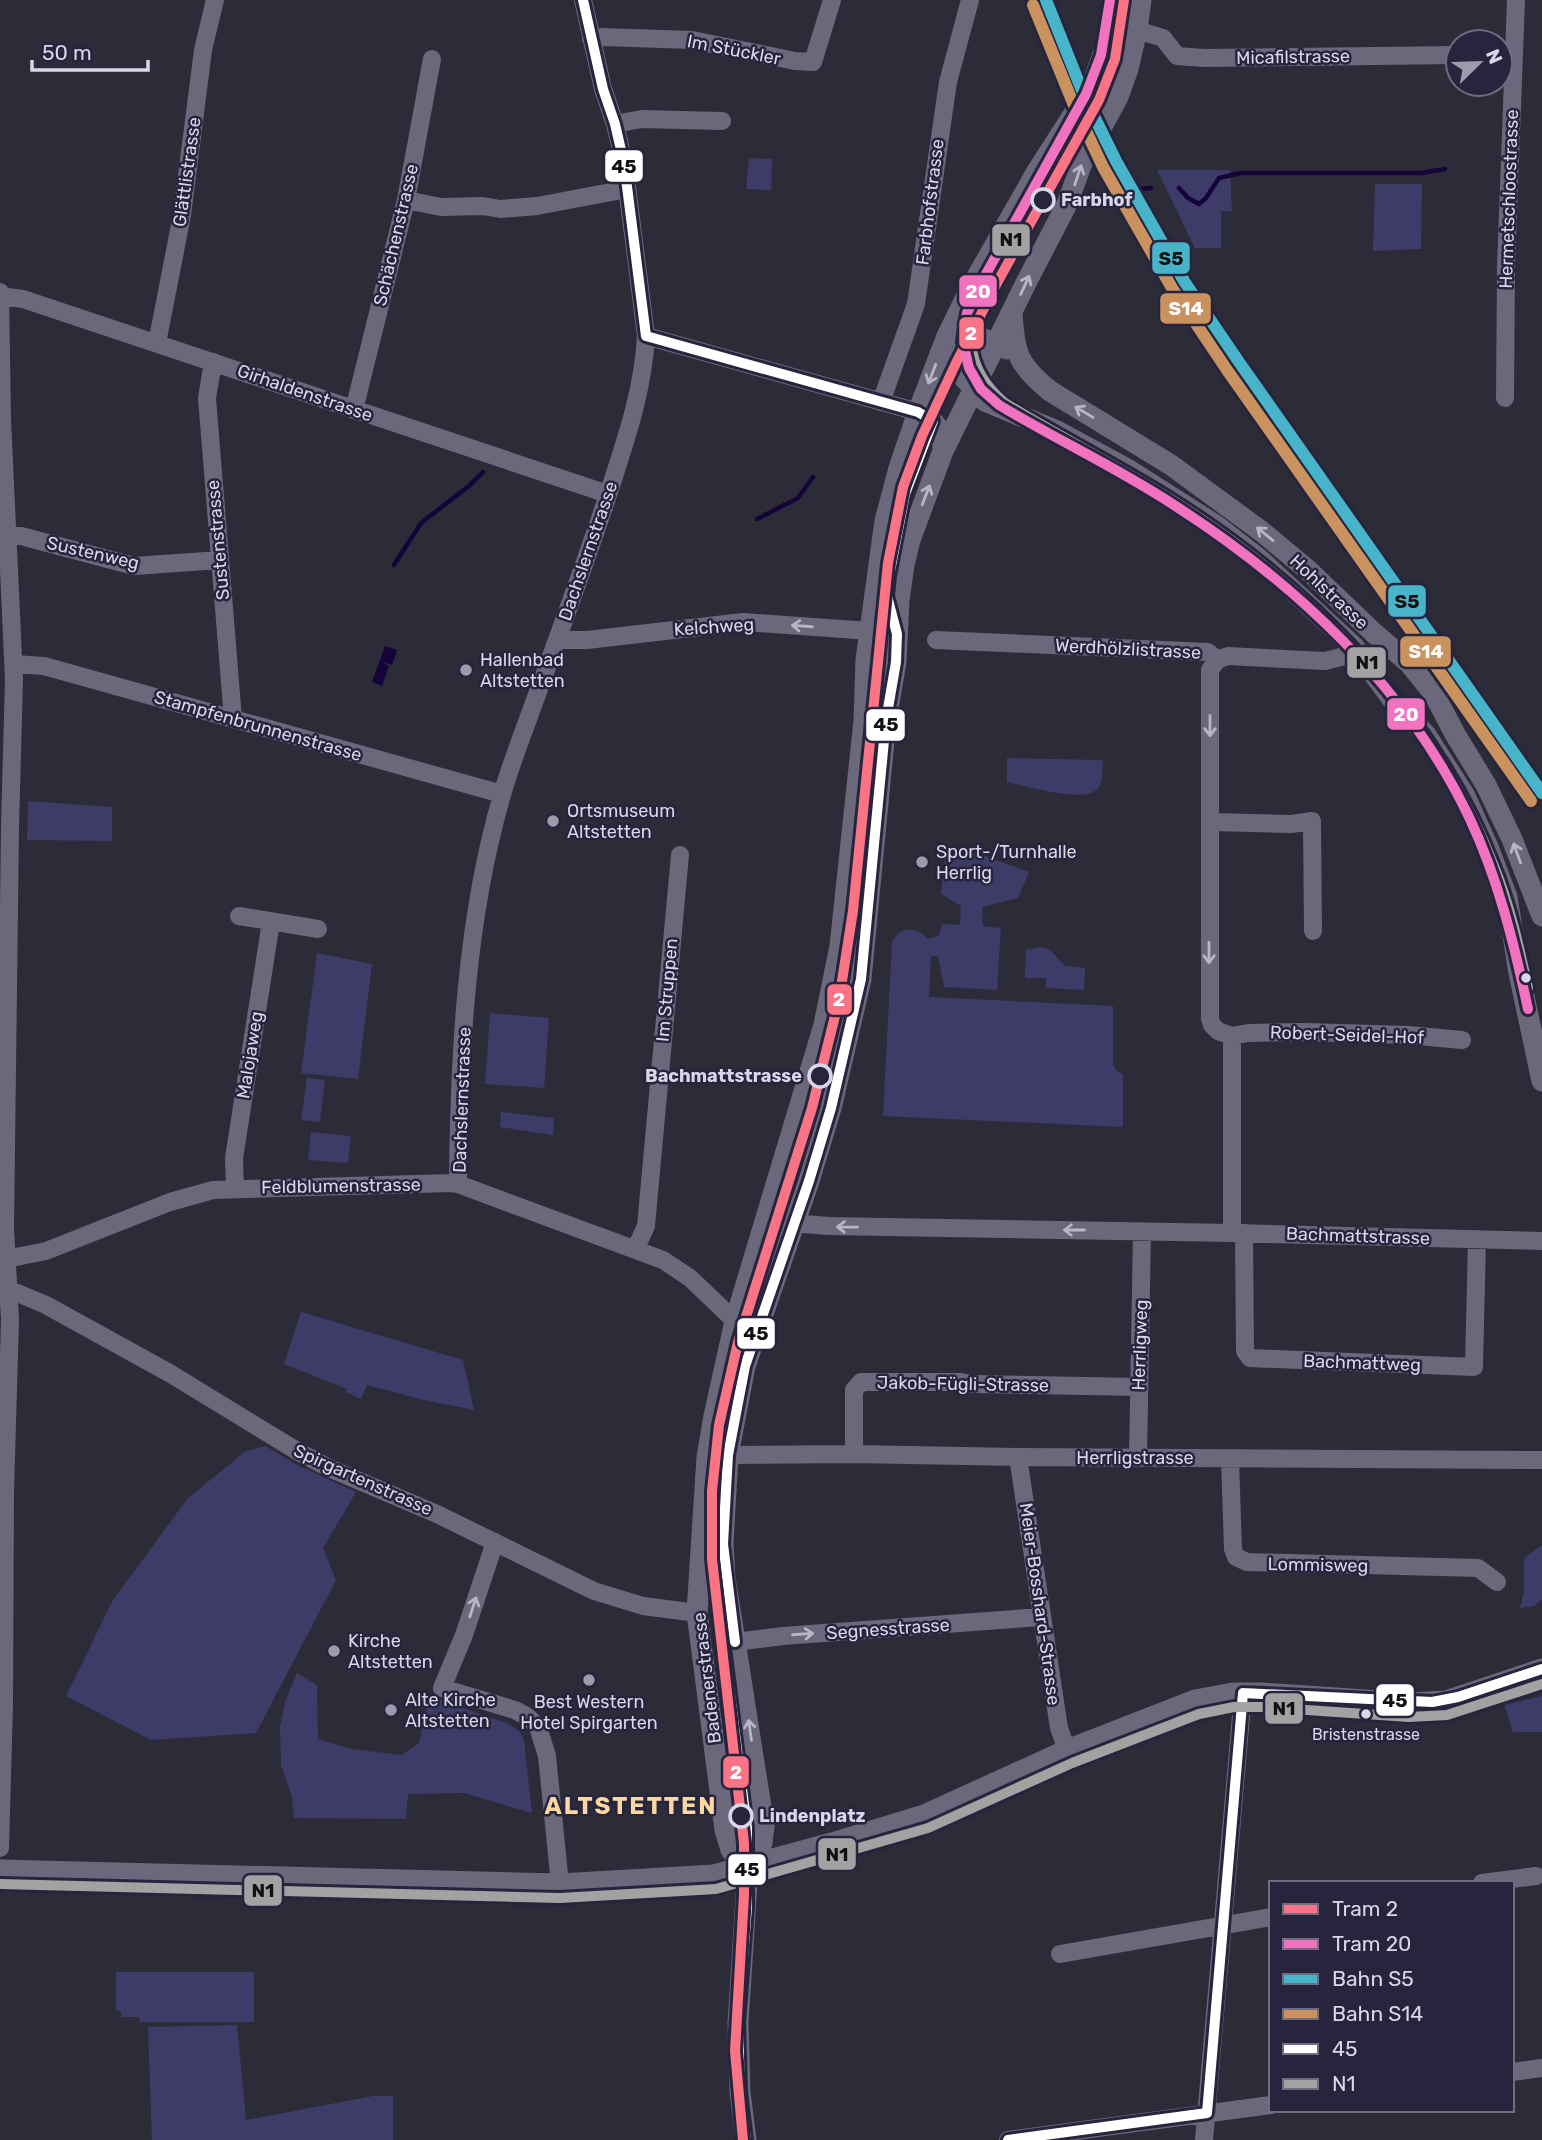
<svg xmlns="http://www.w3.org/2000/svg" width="1542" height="2140" font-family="Rubik,sans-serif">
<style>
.green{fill:#3f3b68}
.water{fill:#14043a}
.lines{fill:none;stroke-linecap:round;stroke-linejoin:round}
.stream{stroke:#14043a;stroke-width:4.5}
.minor{stroke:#6a687a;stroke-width:18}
.tertiary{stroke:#6a687a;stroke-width:21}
.bus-1-casing{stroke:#27253e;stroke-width:16}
.bus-2-casing{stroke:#27253e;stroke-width:16}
.bus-1{stroke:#fff;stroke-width:10}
.bus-2{stroke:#a2a2a2;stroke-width:10}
.rail-1-casing{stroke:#27253e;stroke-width:18}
.rail-2-casing{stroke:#27253e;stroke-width:18}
.rail-1{stroke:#48b4ca;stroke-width:12}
.rail-2{stroke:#ca925e;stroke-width:12}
.tram-1-casing{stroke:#27253e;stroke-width:16}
.tram-2-casing{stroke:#27253e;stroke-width:16}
.tram-1{stroke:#fa7486;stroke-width:10}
.tram-2{stroke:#f172bf;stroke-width:10}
.oneway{stroke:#b7b6c8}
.stop-dot{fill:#27253e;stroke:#d8d8e9;stroke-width:3.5}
.poi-dot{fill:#9c9bab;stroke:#27253e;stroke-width:2.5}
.bus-dot{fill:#d8d8e9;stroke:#27253e;stroke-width:2.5}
.labels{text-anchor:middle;stroke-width:5;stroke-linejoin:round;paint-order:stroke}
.bus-label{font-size:16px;fill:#d8d8e9;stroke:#27253e}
.street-label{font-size:18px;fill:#d8d8e9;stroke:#27253e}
.stop-label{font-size:18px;font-weight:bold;fill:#d8d8e9;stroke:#27253e;text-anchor:start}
.poi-label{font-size:18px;fill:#d8d8e9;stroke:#27253e;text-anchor:start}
.district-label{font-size:24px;font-weight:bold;letter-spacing:2px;fill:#fcd7a1;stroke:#27253e}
.line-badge{stroke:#27253e;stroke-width:2.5}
.badge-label{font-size:19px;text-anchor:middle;font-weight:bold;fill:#fff}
.pale-badge-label{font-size:19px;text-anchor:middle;font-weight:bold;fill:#111}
</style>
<rect width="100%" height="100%" fill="#2c2b38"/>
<path class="green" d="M 749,158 L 772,159 L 771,190 L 746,189 Z
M 1157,170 L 1230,170 L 1232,211 L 1221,211 L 1221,248 L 1195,248 Z
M 1375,184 L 1422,184 L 1421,249 L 1373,251 Z
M 1007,758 L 1103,760 C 1102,770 1104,785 1095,791 C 1079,802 1027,786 1007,782 Z
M 28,801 L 112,807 L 112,841 L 27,840 Z
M 963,848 L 1029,872 L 1018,898 L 982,907 L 983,926 L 1001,928 L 997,990 L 944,987 L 938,956 L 931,956 L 929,997 L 1113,1006 L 1113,1065 L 1118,1072 L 1123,1074 L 1123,1127 L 883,1116 L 892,942 C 901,925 916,927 928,939 L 938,936 L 943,924 L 960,925 L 961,906 L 941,894 L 945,857 Z
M 1041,947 L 1050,950 L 1065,966 L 1085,968 L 1084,990 L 1046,988 L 1046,978 L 1025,978 L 1026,950 Z
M 317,953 L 372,964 L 358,1079 L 301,1073 Z
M 490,1013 L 549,1018 L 544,1088 L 485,1084 Z
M 307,1078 L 325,1080 L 320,1122 L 301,1120 Z
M 501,1112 L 554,1118 L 553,1135 L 500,1127 Z
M 311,1132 L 351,1136 L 348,1163 L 308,1160 Z
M 301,1312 L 463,1360 L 474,1410 L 424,1400 L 367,1385 L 361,1399 L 346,1392 L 347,1389 L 284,1364 Z
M 266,1446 L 297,1465 L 356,1492 L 323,1548 L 336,1580 L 256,1733 L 151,1740 L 66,1696 L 113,1600 L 188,1498 L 246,1451 Z
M 1542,1545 L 1542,1599 L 1534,1606 L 1520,1608 L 1524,1591 L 1524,1558 Z
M 297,1673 L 317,1685 L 318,1739 L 351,1749 L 402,1755 L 419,1743 L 429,1696 L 509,1724 L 520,1732 L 524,1740 L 532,1813 L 464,1793 L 408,1794 L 406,1819 L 294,1818 L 292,1797 L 281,1765 L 280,1727 L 285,1702 Z
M 1542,1696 L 1542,1732 L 1513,1732 L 1504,1705 Z
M 116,1972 L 254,1972 L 254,2022 L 140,2022 L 139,2017 L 121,2017 L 121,2011 L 116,2010 Z
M 237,2025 L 246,2120 L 373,2096 L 393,2096 L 393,2140 L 152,2140 L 148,2027 Z"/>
<path class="water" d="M 385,646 L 397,650 L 392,665 L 382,662 L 389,666 L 382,686 L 372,682 Z"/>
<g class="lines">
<path class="stream" d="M 1179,188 L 1188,198 L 1199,204 L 1206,198 L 1219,178 L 1241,173 L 1421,173 L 1445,169
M 1139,189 L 1151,188
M 757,519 L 798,498 L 813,477
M 394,565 L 421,523 L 470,485 L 483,472"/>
<path class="minor" d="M 1137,30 L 1163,38 L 1177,56 L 1204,58 L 1458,55
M 591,39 L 602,37 L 692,40 L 795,61 L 813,62 L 832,0
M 615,124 L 642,119 L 722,121
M 406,200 L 441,207 L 483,206 L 500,209 L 537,206 L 627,189
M 0,292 L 2,419 L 14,679 L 10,827 L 5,1229 L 10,1320 L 5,1491 L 4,1704 L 0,1848
M 0,296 L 23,299 L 608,494
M 646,336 L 918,412
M 157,343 L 182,215 L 203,50 L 215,0
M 213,362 L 207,398 L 233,719
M 1505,398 L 1506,267 L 1516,0
M 881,402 L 916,304 L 948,82 L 970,0
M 354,410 L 406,200 L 432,59
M 8,536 L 21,536 L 134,566 L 220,560
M 557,640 L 587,640 L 743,622 L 870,631
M 936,640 L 1208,652 L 1217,660
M 1354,647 L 1341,657 L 1325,661 L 1228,656 L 1217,660 L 1210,670 L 1210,1019 L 1212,1025 L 1218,1031 L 1232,1036 L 1248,1033 L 1304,1032 L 1408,1035 L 1462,1040
M 14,664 L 44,666 L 502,794
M 1211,822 L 1291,824 L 1312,821 L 1313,931
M 239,916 L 318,929
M 1232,1036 L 1232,1233
M 458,1184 C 459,1056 466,918 502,795 C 511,763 524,731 535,700 C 560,632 585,564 608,495 C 625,442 643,392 646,336 L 624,163 L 615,124 L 603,89 L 583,0
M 235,1189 L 234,1158 L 271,922
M 797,1221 L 803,1224 L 829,1226 L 1232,1233 L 1542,1241
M 1244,1233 L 1245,1351 L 1250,1358 L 1474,1367 L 1477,1239
M 636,1248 L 646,1226 L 680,855
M 6,1259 L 46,1251 L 170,1202 L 213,1190 L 451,1183 L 458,1184 L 663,1260 L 690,1278 L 735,1321
M 0,1288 L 8,1289 L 46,1305 L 171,1374 L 297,1451 L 329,1468 L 437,1514 L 594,1591 L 643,1606 L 697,1613
M 854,1454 L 854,1390 L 861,1382 L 961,1382 L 971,1384 L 1139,1387
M 728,1455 L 854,1454 L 1018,1457 L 1542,1460
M 1018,1457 L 1059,1728 L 1067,1750
M 1138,1458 L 1142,1232
M 1230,1459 L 1233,1549 L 1236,1557 L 1247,1562 L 1478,1568 L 1497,1582
M 495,1542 L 464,1635 L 442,1688 L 515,1710 L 528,1717 L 538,1727 L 547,1756 L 560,1884
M 735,1642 L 783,1636 L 1041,1617
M 1482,1883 L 1536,1876
M 1060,1954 L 1271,1917
M 1512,2072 L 1542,2068
M 1008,2140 L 1271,2105
M 1204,2140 L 1243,1693"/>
<path class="tertiary" d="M 1012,312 C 1014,353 1018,365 1050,391 L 1171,465 L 1261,531 L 1308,570 L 1375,634 L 1409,663 L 1434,694 L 1455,734 L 1486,785 L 1512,839 L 1542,916
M 947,336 L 957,370 L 985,401 L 1057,431 L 1129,470 L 1217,526 L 1258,558 L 1354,647 L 1395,703 L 1426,735 L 1465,796 L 1488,847 L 1507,897 L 1519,973 L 1542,1081
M 947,336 L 975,335 L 1007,349
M 918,412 C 935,419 943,432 943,451
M 748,1867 L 731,1850 L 725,1830 L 697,1613 L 707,1457 L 714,1416 L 735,1321 L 824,1025 L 840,946 L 864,721 L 866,660 L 885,521 L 899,468 L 918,412 L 947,336 L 970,289 L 1036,173 L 1091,87 L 1107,44 L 1115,0
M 0,1870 L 560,1884 L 714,1875 L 832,1843 L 924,1815 L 1067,1750 L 1195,1700 L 1233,1693 L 1262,1693 L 1410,1703 L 1446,1701 L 1542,1669
M 746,2140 L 740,2092 L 738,2023 L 748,1867 L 762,1843 L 764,1826 L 725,1578 L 723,1544 L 728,1455 L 745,1366 L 809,1181 L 831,1108 L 861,979 L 886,720 L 896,662 L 899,600 L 904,565 L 910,540 L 943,451 L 1027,281 L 1067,204 L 1082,163 L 1118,97 L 1128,69 L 1137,30 L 1141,0"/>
<defs>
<path id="bus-1" d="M 583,0 L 603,89 L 615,124 L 624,163 L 646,336
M 646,336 L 918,412 L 933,421
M 718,1600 L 747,1828 L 747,1907 L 738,2023 L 740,2092 L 746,2140
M 735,1642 L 723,1544 L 728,1455 L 745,1366 L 809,1181 L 831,1108 L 861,979 L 886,720 L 896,662 L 897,634 L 887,596 L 889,576 L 905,494 L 933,421
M 1243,1693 L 1432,1702 L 1458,1697 L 1542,1669
M 1207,2113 L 1243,1693
M 1008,2140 L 1207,2113"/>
<path id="bus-2" d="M 1114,0 L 1104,55 L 1089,96 L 974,308 C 965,346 974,377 1005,403 C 1060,437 1119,466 1174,501 C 1311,588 1435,713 1494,866 C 1510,905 1519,946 1528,988
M 0,1884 L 560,1898 L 716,1889 L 928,1828 L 1072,1763 L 1199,1714 L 1234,1707 L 1262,1707 L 1409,1717 L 1447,1715 L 1542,1684"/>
</defs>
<use href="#bus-1" class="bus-1-casing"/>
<use href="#bus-2" class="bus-2-casing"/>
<use href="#bus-1" class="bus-1"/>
<use href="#bus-2" class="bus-2"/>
<defs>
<path id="rail-1" d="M 1046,0 L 1085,98 L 1116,161 L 1184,281 L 1239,362 L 1542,793"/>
<path id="rail-2" d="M 1033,5 L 1073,103 L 1103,167 L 1172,288 L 1227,370 L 1531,801"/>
</defs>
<use href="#rail-1" class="rail-1-casing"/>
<use href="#rail-2" class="rail-2-casing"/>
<use href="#rail-1" class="rail-1"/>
<use href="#rail-2" class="rail-2"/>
<defs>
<path id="tram-1" d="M 743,2140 L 735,2051 L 744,1895 L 744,1843 L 712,1559 L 712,1491 L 719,1425 L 738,1342 L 812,1108 L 839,1000 L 853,911 L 888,563 L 903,487 L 922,436 L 956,363 L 998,281 L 1099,100 L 1115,59 L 1124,0"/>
<path id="tram-2" d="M 1110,0 L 1101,55 L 1086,94 L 986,274 L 967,313 L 963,342 L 969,368 L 981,389 L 999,405 C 1057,440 1118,468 1174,505 C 1294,582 1407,687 1469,817 C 1498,878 1514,943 1528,1009"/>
</defs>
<use href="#tram-1" class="tram-1-casing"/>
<use href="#tram-2" class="tram-2-casing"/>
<use href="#tram-1" class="tram-1"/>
<use href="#tram-2" class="tram-2"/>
</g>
<defs><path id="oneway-shaft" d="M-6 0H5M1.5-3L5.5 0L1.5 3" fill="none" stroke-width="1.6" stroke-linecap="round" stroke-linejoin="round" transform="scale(1.75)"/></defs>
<g class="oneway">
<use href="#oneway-shaft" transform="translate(1078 175) rotate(-72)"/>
<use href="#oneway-shaft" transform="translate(1025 285) rotate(-65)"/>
<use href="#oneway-shaft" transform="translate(932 374) rotate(111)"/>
<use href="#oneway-shaft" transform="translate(1084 412) rotate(-149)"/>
<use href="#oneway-shaft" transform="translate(926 495) rotate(-69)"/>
<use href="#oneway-shaft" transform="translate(1265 534) rotate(-141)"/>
<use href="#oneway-shaft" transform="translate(802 626) rotate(-176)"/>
<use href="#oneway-shaft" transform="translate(1210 726) rotate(90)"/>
<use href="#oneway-shaft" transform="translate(1517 853) rotate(-110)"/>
<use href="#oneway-shaft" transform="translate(1209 953) rotate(90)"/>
<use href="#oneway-shaft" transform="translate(847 1227) rotate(-179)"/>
<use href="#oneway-shaft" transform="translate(1074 1230) rotate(-180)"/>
<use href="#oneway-shaft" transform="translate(473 1607) rotate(-72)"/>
<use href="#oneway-shaft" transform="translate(803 1634) rotate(-4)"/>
<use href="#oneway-shaft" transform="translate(750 1730) rotate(-98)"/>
</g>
<g class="stop-dot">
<circle cx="1043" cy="200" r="11"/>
<circle cx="820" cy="1076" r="11"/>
<circle cx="741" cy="1816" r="11"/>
</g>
<g class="poi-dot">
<circle cx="466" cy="670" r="7"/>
<circle cx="553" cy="821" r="7"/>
<circle cx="922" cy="862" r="7"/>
<circle cx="334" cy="1651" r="7"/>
<circle cx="589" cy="1680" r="7"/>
<circle cx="391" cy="1710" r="7"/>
</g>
<g class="bus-dot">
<circle cx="1526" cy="978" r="6"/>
<circle cx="1366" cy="1714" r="6"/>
</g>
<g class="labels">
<g class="bus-label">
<text x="1366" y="1740">Bristenstrasse</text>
</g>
<g class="street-label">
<text transform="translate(734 50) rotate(11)" y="6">Im Stückler</text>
<text transform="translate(1293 57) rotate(-1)" y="6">Micafilstrasse</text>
<text transform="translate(187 172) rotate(-82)" y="6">Glättlistrasse</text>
<text transform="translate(1509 199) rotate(-88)" y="6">Hermetschloostrasse</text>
<text transform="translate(930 202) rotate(-83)" y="6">Farbhofstrasse</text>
<text transform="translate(396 235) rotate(-77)" y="6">Schächenstrasse</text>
<text transform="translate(305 393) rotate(19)" y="6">Girhaldenstrasse</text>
<text transform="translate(218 540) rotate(-95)" y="6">Sustenstrasse</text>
<text transform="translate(588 551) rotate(-71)" y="6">Dachslernstrasse</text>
<text transform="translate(93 553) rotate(13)" y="6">Sustenweg</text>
<text transform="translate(1329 592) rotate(43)" y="6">Hohlstrasse</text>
<text transform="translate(714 627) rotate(-4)" y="6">Kelchweg</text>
<text transform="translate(1128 649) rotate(3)" y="6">Werdhölzlistrasse</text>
<text transform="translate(258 726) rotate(16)" y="6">Stampfenbrunnenstrasse</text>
<text transform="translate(667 990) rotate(-85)" y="6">Im Struppen</text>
<text transform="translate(1347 1035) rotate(2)" y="6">Robert-Seidel-Hof</text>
<text transform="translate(250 1055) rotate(-81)" y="6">Malojaweg</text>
<text transform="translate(462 1100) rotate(-88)" y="6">Dachslernstrasse</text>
<text transform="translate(341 1186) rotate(-1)" y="6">Feldblumenstrasse</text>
<text transform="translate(1358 1236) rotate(2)" y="6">Bachmattstrasse</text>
<text transform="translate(1140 1345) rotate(-88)" y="6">Herrligweg</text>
<text transform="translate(1362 1363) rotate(2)" y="6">Bachmattweg</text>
<text transform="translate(963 1384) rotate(1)" y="6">Jakob-Fügli-Strasse</text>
<text x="1135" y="1464">Herrligstrasse</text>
<text transform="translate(363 1480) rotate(24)" y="6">Spirgartenstrasse</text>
<text transform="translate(1318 1565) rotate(1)" y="6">Lommisweg</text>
<text transform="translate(1040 1604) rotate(82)" y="6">Meier-Bosshard-Strasse</text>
<text transform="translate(888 1629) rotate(-4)" y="6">Segnesstrasse</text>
<text transform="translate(707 1678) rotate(-97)" y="6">Badenerstrasse</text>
</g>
<g class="stop-label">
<text x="1061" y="206">Farbhof</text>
<text x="802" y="1082" text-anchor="end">Bachmattstrasse</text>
<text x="759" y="1822">Lindenplatz</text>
</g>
<g class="poi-label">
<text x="480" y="666">Hallenbad<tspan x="480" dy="21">Altstetten</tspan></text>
<text x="567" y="817">Ortsmuseum<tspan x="567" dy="21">Altstetten</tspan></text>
<text x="936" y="858">Sport-/Turnhalle<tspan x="936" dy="21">Herrlig</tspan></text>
<text x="348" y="1647">Kirche<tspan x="348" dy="21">Altstetten</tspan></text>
<text x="405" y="1706">Alte Kirche<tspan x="405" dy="21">Altstetten</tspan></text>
<text x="589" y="1708" text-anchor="middle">Best Western<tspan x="589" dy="21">Hotel Spirgarten</tspan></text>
</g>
<g class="district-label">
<text x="631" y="1814">ALTSTETTEN</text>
</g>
</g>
<g class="line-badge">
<rect x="604" y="149" width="40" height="34" rx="7" fill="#fff"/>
<rect x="991" y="223" width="40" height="34" rx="7" fill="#a2a2a2"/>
<rect x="1151" y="241" width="40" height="34" rx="7" fill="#48b4ca"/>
<rect x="958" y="274" width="40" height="34" rx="7" fill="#f172bf"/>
<rect x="1159" y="292" width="53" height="33" rx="7" fill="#ca925e"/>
<rect x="958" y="316" width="27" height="34" rx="7" fill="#fa7486"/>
<rect x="1387" y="584" width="40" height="34" rx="7" fill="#48b4ca"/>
<rect x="1399" y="635" width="53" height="33" rx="7" fill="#ca925e"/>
<rect x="1346" y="646" width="41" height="33" rx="7" fill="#a2a2a2"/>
<rect x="1386" y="697" width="40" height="34" rx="7" fill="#f172bf"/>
<rect x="865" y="708" width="41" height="34" rx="7" fill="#fff"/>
<rect x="826" y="983" width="27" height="33" rx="7" fill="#fa7486"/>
<rect x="736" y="1317" width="40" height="33" rx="7" fill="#fff"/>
<rect x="1375" y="1683" width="40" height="34" rx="7" fill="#fff"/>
<rect x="1264" y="1692" width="40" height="33" rx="7" fill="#a2a2a2"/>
<rect x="722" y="1755" width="28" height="34" rx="7" fill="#fa7486"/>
<rect x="817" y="1837" width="40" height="34" rx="7" fill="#a2a2a2"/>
<rect x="727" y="1853" width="40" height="33" rx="7" fill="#fff"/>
<rect x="243" y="1874" width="40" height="33" rx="7" fill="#a2a2a2"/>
</g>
<g class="badge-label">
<text x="978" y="298">20</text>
<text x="1186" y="315">S14</text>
<text x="971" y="340">2</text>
<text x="1426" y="658">S14</text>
<text x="1406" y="721">20</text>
<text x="839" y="1006">2</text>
<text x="736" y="1779">2</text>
</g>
<g class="pale-badge-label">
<text x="624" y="173">45</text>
<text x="1011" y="246">N1</text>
<text x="1171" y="265">S5</text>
<text x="1407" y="608">S5</text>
<text x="1367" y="669">N1</text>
<text x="886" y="731">45</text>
<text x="756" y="1340">45</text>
<text x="1395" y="1707">45</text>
<text x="1284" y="1715">N1</text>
<text x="837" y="1861">N1</text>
<text x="747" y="1876">45</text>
<text x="263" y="1897">N1</text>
</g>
<rect x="1269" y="1881" width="245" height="231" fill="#27253e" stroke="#6e6d82" stroke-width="2"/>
<rect x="1283" y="1904" width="35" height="10" fill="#fa7486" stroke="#6e6d82" stroke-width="2"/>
<text x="1332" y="1916" font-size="21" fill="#d8d8e9">Tram 2</text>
<rect x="1283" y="1939" width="35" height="10" fill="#f172bf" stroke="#6e6d82" stroke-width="2"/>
<text x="1332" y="1951" font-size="21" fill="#d8d8e9">Tram 20</text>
<rect x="1283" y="1974" width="35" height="10" fill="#48b4ca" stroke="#6e6d82" stroke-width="2"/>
<text x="1332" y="1986" font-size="21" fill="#d8d8e9">Bahn S5</text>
<rect x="1283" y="2009" width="35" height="10" fill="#ca925e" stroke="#6e6d82" stroke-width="2"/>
<text x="1332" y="2021" font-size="21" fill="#d8d8e9">Bahn S14</text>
<rect x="1283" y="2044" width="35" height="10" fill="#ffffff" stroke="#6e6d82" stroke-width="2"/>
<text x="1332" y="2056" font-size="21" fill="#d8d8e9">45</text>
<rect x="1283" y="2079" width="35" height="10" fill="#a2a2a2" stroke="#6e6d82" stroke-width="2"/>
<text x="1332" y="2091" font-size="21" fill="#d8d8e9">N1</text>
<g transform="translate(1479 63) rotate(67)"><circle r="33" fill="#27253e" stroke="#6e6d82" stroke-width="2"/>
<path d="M0-5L12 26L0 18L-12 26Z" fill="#9c9bab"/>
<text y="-10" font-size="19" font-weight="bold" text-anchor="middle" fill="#d8d8e9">N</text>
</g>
<path d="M32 60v10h116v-10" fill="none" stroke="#d8d8e9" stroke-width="3.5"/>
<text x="42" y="60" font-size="21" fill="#d8d8e9" stroke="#27253e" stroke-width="5" paint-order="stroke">50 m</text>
</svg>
